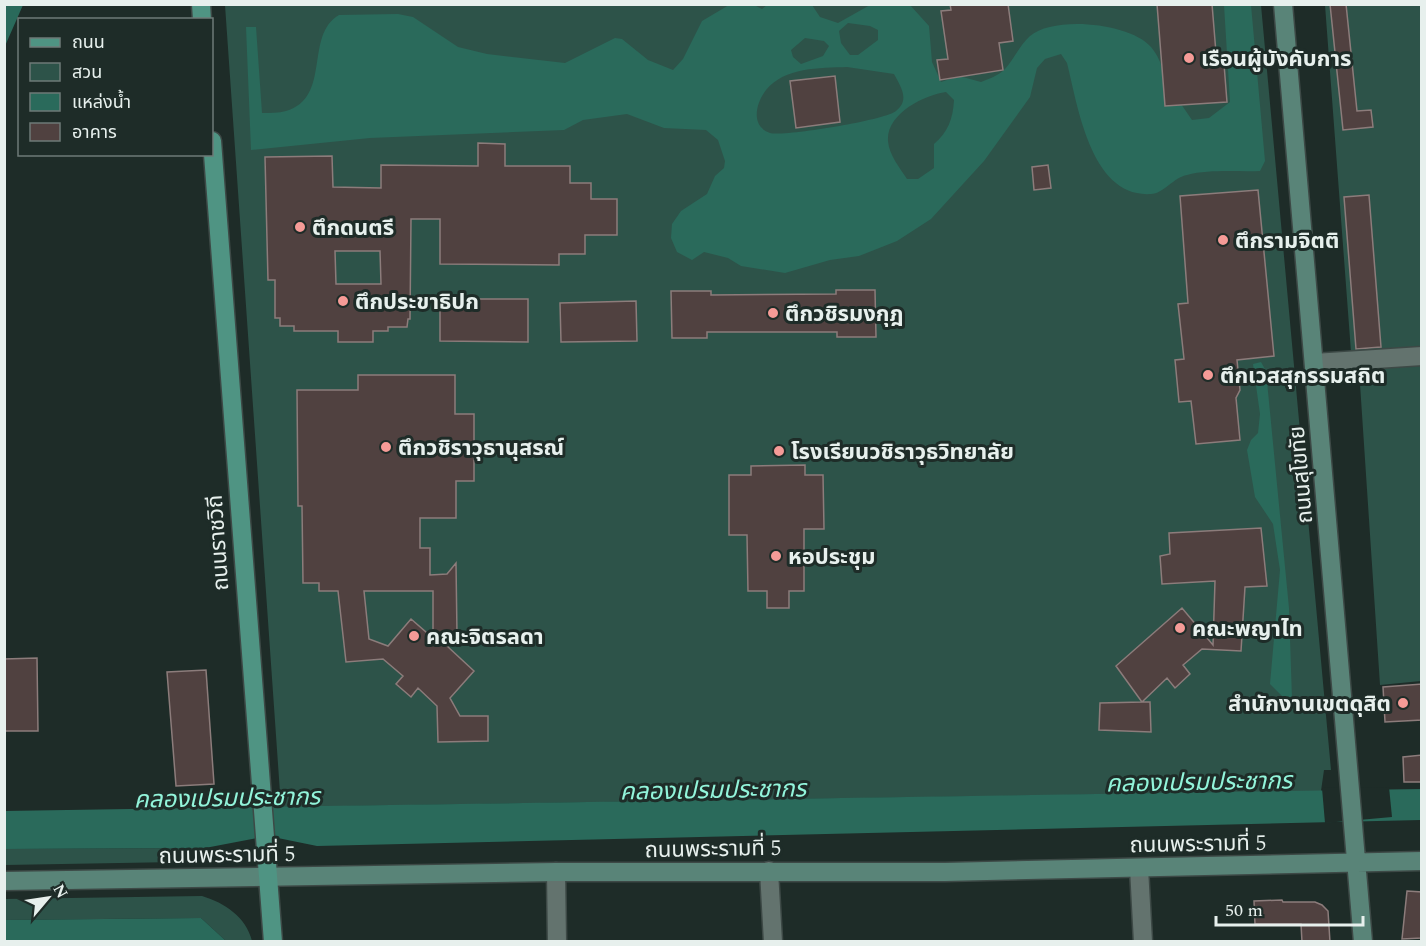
<svg xmlns="http://www.w3.org/2000/svg" width="1426" height="946" font-family="Spectral,'Noto Sans Thai',serif">
<style>
.green{fill:#2d5349}
.water{fill:#2a6a5b;fill-rule:evenodd}
.pier{fill:#1e2c28}
.building{fill:#504140;stroke:#8c7c7b;stroke-width:1.5;fill-rule:evenodd}
.lines{fill:none;stroke-linecap:round;stroke-linejoin:round}
.street-casing{stroke:#3d4946;stroke-width:21}
.secondary-casing{stroke:#3d4946;stroke-width:21}
.primary-casing{stroke:#3d4946;stroke-width:21}
.street{stroke:#63736e;stroke-width:18}
.secondary{stroke:#598478;stroke-width:18}
.primary{stroke:#4f9483;stroke-width:18}
.poi-dot{fill:#f59b97;stroke:#1e2c28;stroke-width:2}
.labels{text-anchor:middle;stroke-width:6;stroke-linejoin:round;paint-order:stroke}
.poi-label{font-size:22px;font-weight:bold;fill:#e7f0ed;stroke:#1e2c28;text-anchor:start}
.street-label{font-size:22px;fill:#e7f0ed;stroke:#1e2c28}
.water-label{font-size:24px;font-style:italic;fill:#92f4da;stroke:#1e2c28}
</style>
<rect width="100%" height="100%" fill="#1e2c28"/>
<path class="green" d="M 225,5 L 1261,5 L 1331,770 L 1324,770 L 1321,791 L 281,807 Z
M 1325,5 L 1421,5 L 1421,350 L 1351,352 Z
M 1421,364 L 1421,681 L 1380,685 L 1359,369 Z
M 205,848 L 203,857 L 177,862 L 5,865 L 5,849 Z
M 202,896 C 225,903 246,917 252,941 L 226,941 L 201,918 L 5,920 L 4,899 Z"/>
<path class="water" d="M 5,4 L 23,5 L 5,46 L 4,5 Z
M 729,5 L 754,5 L 762,9 L 767,5 L 812,5 L 820,17 L 838,23 L 870,5 L 910,5 L 929,26 L 932,62 L 941,82 L 959,76 L 981,82 C 989,79 999,75 1005,69 C 1014,59 1020,45 1030,36 C 1054,15 1131,23 1151,47 C 1164,62 1166,84 1171,103 L 1181,104 L 1192,120 L 1209,118 L 1230,102 L 1224,5 L 1251,5 L 1265,161 L 1260,171 C 1237,172 1210,169 1187,175 C 1174,177 1163,194 1151,194 C 1091,198 1078,107 1067,63 L 1061,54 L 1045,59 L 1037,68 L 1030,97 L 984,161 L 931,219 L 897,241 L 859,256 L 830,260 L 785,273 L 741,266 L 728,258 L 704,252 L 692,260 L 677,252 L 671,238 L 672,224 L 681,211 L 707,194 L 715,176 L 724,168 L 725,161 L 718,140 L 706,130 L 664,128 L 627,114 L 583,120 L 564,130 L 370,138 L 251,150 L 246,27 L 256,27 L 262,113 C 270,113 279,113 286,111 C 332,98 304,35 339,15 L 398,14 L 413,17 L 458,47 L 487,54 L 565,63 L 615,38 L 622,39 L 648,60 L 673,70 L 683,59 L 702,21 ZM 848,23 L 870,26 L 878,30 L 878,40 L 858,55 L 850,55 L 841,43 L 839,31 ZM 805,38 L 824,41 L 829,46 L 823,56 L 801,64 L 793,57 L 791,50 ZM 847,67 L 894,74 C 901,87 910,100 896,111 C 886,120 783,137 770,133 C 750,126 756,103 766,90 C 785,67 819,68 847,67 ZM 946,92 L 954,100 C 953,119 948,132 934,144 L 934,168 L 918,179 L 907,179 C 900,168 889,155 888,141 C 886,114 924,95 946,92 Z
M 1261,362 L 1266,371 L 1289,608 L 1292,699 L 1283,697 L 1270,684 L 1280,570 L 1273,524 L 1255,497 L 1247,450 L 1251,440 L 1258,433 L 1260,414 L 1253,364 Z
M 1422,789 L 1421,820 L 317,846 L 268,836 L 205,848 L 5,849 L 4,811 Z
M 201,918 L 226,941 L 5,941 L 5,920 Z"/>
<path class="pier" d="M 1389,787 L 1392,817 L 1325,823 L 1322,788 Z"/>
<path class="building" d="M 950,4 L 1008,4 L 1013,41 L 999,43 L 1003,70 L 940,80 L 937,60 L 948,59 L 941,11 L 951,10 Z
M 1157,4 L 1212,4 L 1217,65 L 1224,64 L 1227,102 L 1165,106 Z
M 1330,4 L 1346,4 L 1357,111 L 1371,110 L 1373,127 L 1343,130 Z
M 835,76 L 840,122 L 796,128 L 790,81 Z
M 478,143 L 505,144 L 505,166 L 570,166 L 570,183 L 591,183 L 591,199 L 617,199 L 617,235 L 585,235 L 585,254 L 559,254 L 559,265 L 440,264 L 440,219 L 411,219 L 410,319 L 408,319 L 407,327 L 388,327 L 388,331 L 373,331 L 373,342 L 338,342 L 338,331 L 294,331 L 294,326 L 280,326 L 280,318 L 275,318 L 275,280 L 268,280 L 265,157 L 332,156 L 333,187 L 381,188 L 381,165 L 478,166 ZM 335,251 L 380,251 L 381,284 L 336,284 Z
M 1048,165 L 1051,188 L 1034,190 L 1032,167 Z
M 1258,190 L 1274,356 L 1237,360 L 1240,390 L 1236,398 L 1240,440 L 1196,444 L 1191,401 L 1179,402 L 1175,360 L 1184,359 L 1178,304 L 1188,303 L 1180,196 Z
M 1369,195 L 1381,347 L 1356,349 L 1344,197 Z
M 836,290 L 875,290 L 876,337 L 837,337 L 837,332 L 707,332 L 707,338 L 672,338 L 671,291 L 711,291 L 711,295 L 836,294 Z
M 440,299 L 528,299 L 528,342 L 440,341 Z
M 636,301 L 637,341 L 561,342 L 560,303 Z
M 358,375 L 455,375 L 455,414 L 474,414 L 474,481 L 456,481 L 456,518 L 420,518 L 420,548 L 430,548 L 430,575 L 447,574 L 456,563 L 457,635 L 447,646 L 474,671 L 450,698 L 460,716 L 488,716 L 488,741 L 438,742 L 437,706 L 418,688 L 411,697 L 396,684 L 403,676 L 383,659 L 346,662 L 338,591 L 319,591 L 319,583 L 303,583 L 302,506 L 298,506 L 297,390 L 358,390 ZM 364,591 L 433,591 L 433,638 L 411,619 L 388,646 L 369,639 Z
M 805,465 L 805,475 L 823,475 L 824,529 L 804,529 L 804,591 L 789,591 L 789,608 L 767,608 L 767,591 L 748,591 L 747,535 L 729,535 L 729,475 L 751,475 L 751,466 Z
M 1261,528 L 1267,586 L 1245,587 L 1241,651 L 1202,649 L 1183,665 L 1190,674 L 1175,688 L 1167,678 L 1142,702 L 1150,702 L 1151,732 L 1099,730 L 1100,703 L 1142,702 L 1116,666 L 1182,608 L 1213,645 L 1215,581 L 1162,584 L 1160,556 L 1170,554 L 1169,533 Z
M 37,658 L 38,731 L 4,731 L 4,659 Z
M 206,670 L 214,784 L 176,786 L 167,672 Z
M 1422,684 L 1422,720 L 1385,722 L 1383,687 Z
M 1422,755 L 1422,782 L 1404,782 L 1403,757 Z
M 1407,891 L 1422,892 L 1422,938 L 1402,939 Z
M 1282,900 L 1283,902 L 1315,902 L 1322,905 L 1328,911 L 1330,942 L 1302,942 L 1301,924 L 1255,924 L 1254,901 Z"/>
<g class="lines">
<defs>
<path id="street" d="M 1314,363 L 1422,356
M 1139,868 L 1143,942
M 769,871 L 773,942
M 556,872 L 557,942"/>
<path id="secondary" d="M 1283,4 L 1363,942
M 4,881 L 556,872 L 945,872 L 1422,861"/>
<path id="primary" d="M 201,4 L 202,20
M 212,141 L 273,942"/>
</defs>
<use href="#street" class="street-casing"/>
<use href="#secondary" class="secondary-casing"/>
<use href="#primary" class="primary-casing"/>
<use href="#street" class="street"/>
<use href="#secondary" class="secondary"/>
<use href="#primary" class="primary"/>
</g>
<g class="poi-dot">
<circle cx="1189" cy="58" r="6"/>
<circle cx="300" cy="227" r="6"/>
<circle cx="1223" cy="240" r="6"/>
<circle cx="343" cy="301" r="6"/>
<circle cx="773" cy="313" r="6"/>
<circle cx="1208" cy="375" r="6"/>
<circle cx="386" cy="447" r="6"/>
<circle cx="779" cy="451" r="6"/>
<circle cx="776" cy="556" r="6"/>
<circle cx="1180" cy="628" r="6"/>
<circle cx="414" cy="636" r="6"/>
<circle cx="1403" cy="703" r="6"/>
</g>
<g class="labels">
<g class="poi-label">
<text x="1201" y="66">เรือนผู้บังคับการ</text>
<text x="312" y="235">ตึกดนตรี</text>
<text x="1235" y="248">ตึกรามจิตติ</text>
<text x="355" y="309">ตึกประขาธิปก</text>
<text x="785" y="321">ตึกวชิรมงกุฎ</text>
<text x="1220" y="383">ตึกเวสสุกรรมสถิต</text>
<text x="398" y="455">ตึกวชิราวุธานุสรณ์</text>
<text x="791" y="459">โรงเรียนวชิราวุธวิทยาลัย</text>
<text x="788" y="564">หอประชุม</text>
<text x="1192" y="636">คณะพญาไท</text>
<text x="426" y="644">คณะจิตรลดา</text>
<text x="1391" y="711" text-anchor="end">สำนักงานเขตดุสิต</text>
</g>
<g class="street-label">
<text transform="translate(1300 475) rotate(-95)" y="8">ถนนสุโขทัย</text>
<text transform="translate(217 543) rotate(-94)" y="8">ถนนราชวิถี</text>
<text transform="translate(1198 843) rotate(-1)" y="8">ถนนพระรามที่ 5</text>
<text transform="translate(713 848) rotate(-1)" y="8">ถนนพระรามที่ 5</text>
<text transform="translate(227 854) rotate(-1)" y="8">ถนนพระรามที่ 5</text>
</g>
<g class="water-label">
<text transform="translate(1199 782) rotate(-1)" y="8">คลองเปรมประชากร</text>
<text transform="translate(713 790) rotate(-1)" y="8">คลองเปรมประชากร</text>
<text transform="translate(227 798) rotate(-1)" y="8">คลองเปรมประชากร</text>
</g>
</g>
<rect width="1426" height="946" fill="none" stroke="#e7f0ed" stroke-width="12"/>
<rect x="18" y="18" width="195" height="138" fill="#1e2c28" stroke="#6e7a77" stroke-width="1.5"/>
<rect x="30" y="38" width="30" height="9" fill="#4f9483" stroke="#6e7a77" stroke-width="1.5"/>
<text x="72" y="48" font-size="18" fill="#e7f0ed">ถนน</text>
<rect x="30" y="63" width="30" height="18" fill="#2d5349" stroke="#6e7a77" stroke-width="1.5"/>
<text x="72" y="78" font-size="18" fill="#e7f0ed">สวน</text>
<rect x="30" y="93" width="30" height="18" fill="#2a6a5b" stroke="#6e7a77" stroke-width="1.5"/>
<text x="72" y="108" font-size="18" fill="#e7f0ed">แหล่งน้ำ</text>
<rect x="30" y="123" width="30" height="18" fill="#504140" stroke="#6e7a77" stroke-width="1.5"/>
<text x="72" y="138" font-size="18" fill="#e7f0ed">อาคาร</text>
<g transform="translate(48 898) rotate(61)" stroke="#1e2c28" stroke-width="4.5" paint-order="stroke">
<path d="M0-4.5L10 22L0 15L-10 22Z" fill="#e7f0ed"/>
<text y="-9" font-size="16" font-weight="bold" text-anchor="middle" fill="#e7f0ed">N</text>
</g>
<path d="M1216 916v9h147v-9" fill="none" stroke="#e7f0ed" stroke-width="3"/>
<text x="1225" y="916" font-size="18" fill="#e7f0ed" stroke="#1e2c28" stroke-width="4.5" paint-order="stroke">50 m</text>
</svg>
